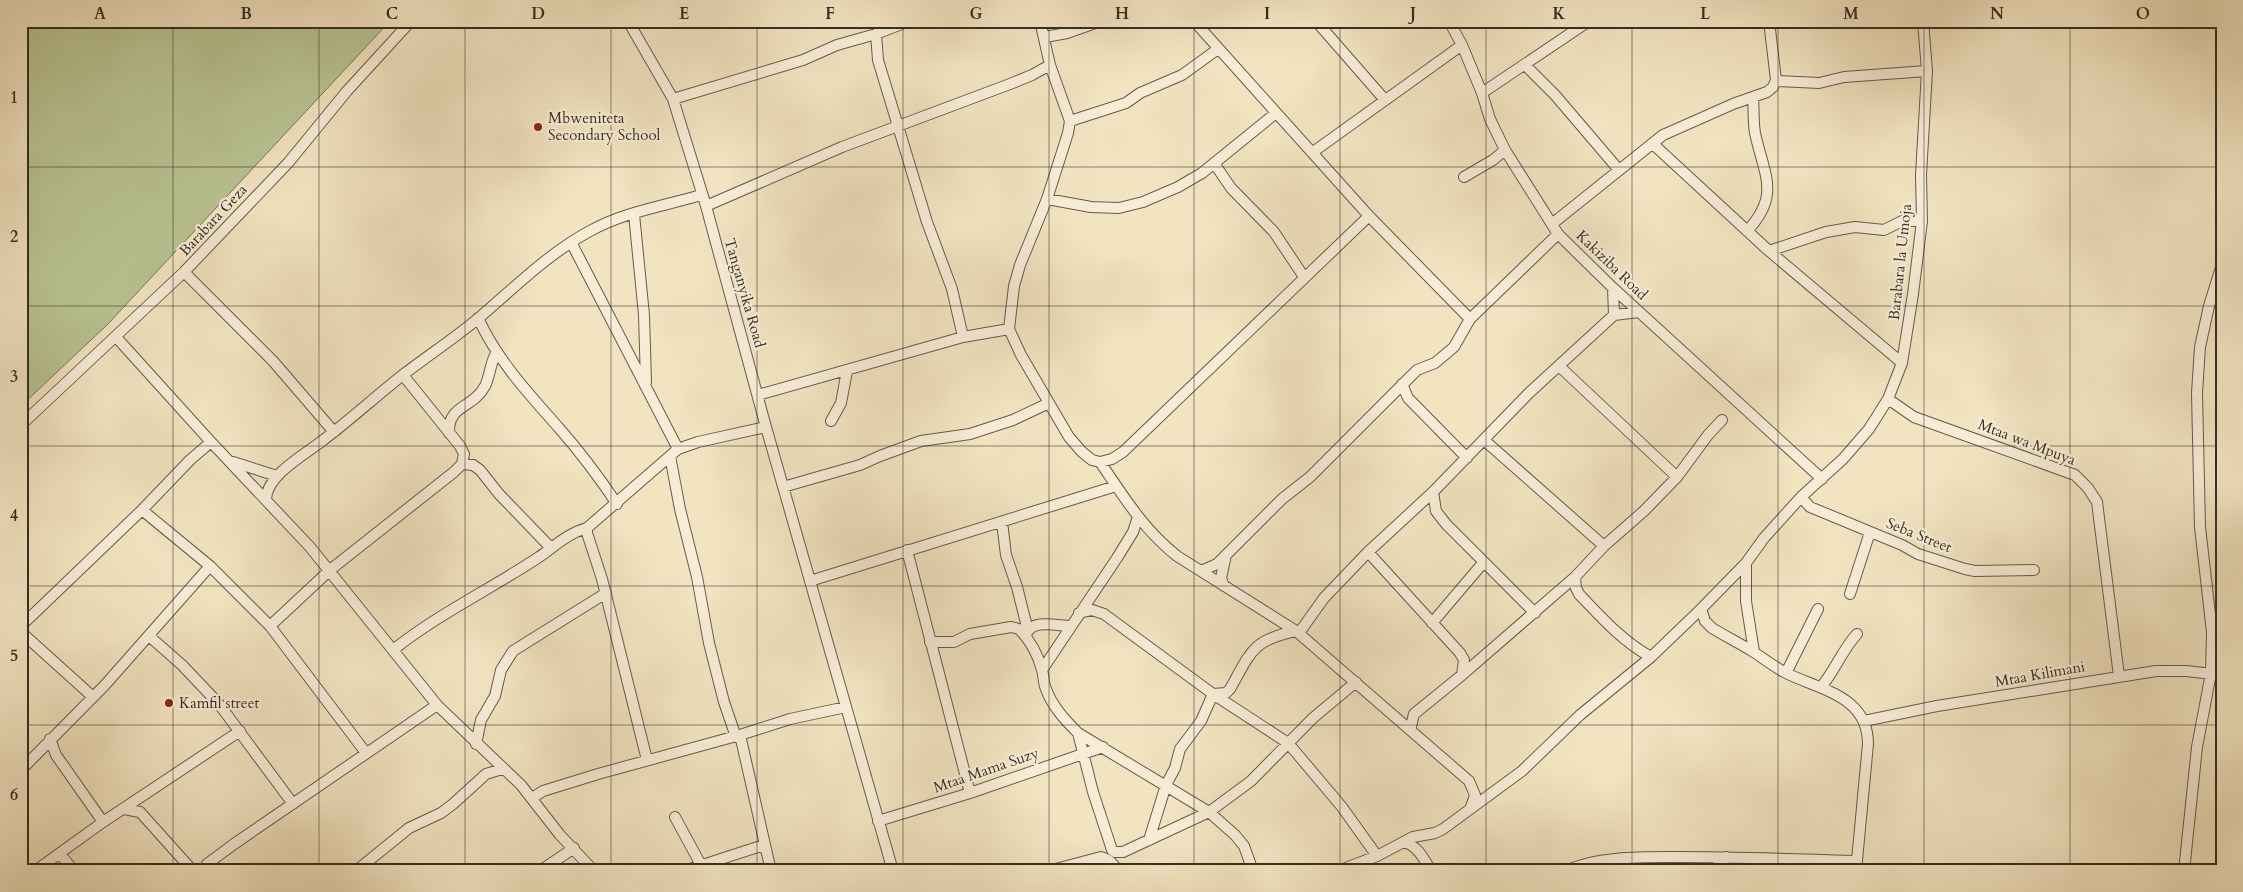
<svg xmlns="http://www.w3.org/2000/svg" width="2243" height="892" font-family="Cardo,serif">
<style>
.green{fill:#b9c494;stroke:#78785c}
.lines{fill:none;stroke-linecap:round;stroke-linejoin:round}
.minor-casing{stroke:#665b4b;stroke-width:12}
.minor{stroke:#f7edd7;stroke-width:10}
.grid{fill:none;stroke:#372d24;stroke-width:1;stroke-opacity:0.55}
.poi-dot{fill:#8f2418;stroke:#f7edd7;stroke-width:2}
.labels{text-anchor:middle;stroke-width:4.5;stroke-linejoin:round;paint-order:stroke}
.poi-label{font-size:15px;fill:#372d24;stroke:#f7edd7;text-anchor:start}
.street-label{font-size:15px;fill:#372d24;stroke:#f7edd7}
.neatline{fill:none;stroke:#372d24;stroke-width:2}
.grid-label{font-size:16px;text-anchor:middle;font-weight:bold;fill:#372d24}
</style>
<rect width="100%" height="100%" fill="#f2e4c1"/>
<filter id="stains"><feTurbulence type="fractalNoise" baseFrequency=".004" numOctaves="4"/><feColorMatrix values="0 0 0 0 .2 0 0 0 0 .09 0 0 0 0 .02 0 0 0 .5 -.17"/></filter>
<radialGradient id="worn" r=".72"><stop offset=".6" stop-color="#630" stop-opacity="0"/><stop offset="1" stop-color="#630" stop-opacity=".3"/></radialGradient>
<path class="green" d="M 21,21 L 390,21 L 108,324 L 21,406 Z"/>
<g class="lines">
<defs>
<path id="minor" d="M 628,21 L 673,99 L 706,206 L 766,427 L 893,871
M 1040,21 L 1050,65 L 1070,121 L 1068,133 L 1047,199 L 1020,265 L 1014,286 L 1009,329 L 1021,355 L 1049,403 L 1069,437 L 1082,452 L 1092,460 L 1100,462 L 1112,459 L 1123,452 L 1369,216
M 1194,21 L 1369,216 L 1470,319
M 1316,21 L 1385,100
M 1449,21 L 1462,45 L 1482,93 L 1490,119 L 1505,150 L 1558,234 L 1613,288 L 1822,479
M 876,34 L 878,60 L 927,222 L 952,289 L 963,337
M 1045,37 L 1067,33 L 1101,21
M 1525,65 L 1555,95 L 1619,170
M 1776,81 L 1819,83 L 1844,77 L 1927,71
M 1482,93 L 1589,21
M 673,99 L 803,60 L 837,45 L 876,34 L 909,21
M 1070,121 L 1126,103 L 1140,93 L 1182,75 L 1218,49
M 1653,144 L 1769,251 L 1902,363
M 1313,152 L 1462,45
M 1214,163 L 1231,188 L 1274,232 L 1304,277
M 1464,177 L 1493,160 L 1505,150
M 1047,199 L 1091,207 L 1119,208 L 1143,202 L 1178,187 L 1202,173 L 1276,113
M 706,206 L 842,147 L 1010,84 L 1032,75 L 1050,65
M 634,214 L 644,315 L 646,382
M 1552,224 L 1663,135 L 1733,104 L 1767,92 L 1773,87 L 1776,80 L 1769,21
M 1747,231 C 1781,195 1764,175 1755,133 C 1753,122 1754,109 1753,98
M 571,242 L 678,449
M 1769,251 L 1826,232 L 1855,227 L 1884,230 L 1902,221 L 1922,221
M 184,272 L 273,361 L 334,432
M 1613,288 L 1614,315
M 478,318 C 498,361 528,393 559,428 C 580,452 599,477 617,504
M 116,337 L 211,442 L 310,547 L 437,705 L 521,785 L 560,835 L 594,871
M 1559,366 L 1677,477
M 1402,384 L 1408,398 L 1467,458
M 758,395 L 963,337 L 1009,329
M 1888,399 L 1914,417 L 2075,475 L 2088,488 L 2097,502 L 2119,676
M 831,421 L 841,403 L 847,371
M 21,425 L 184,272 L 288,163 L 347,91 L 411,21
M 449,433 C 448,404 473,409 485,386 C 490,376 490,364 496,353
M 1484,440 L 1604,546
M 670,456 L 680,509 L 697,577 L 709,643 L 724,702 L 736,737
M 233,462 L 277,476
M 1100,462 C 1124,497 1143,529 1177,556 L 1296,631 L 1469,781 L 1475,795 L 1471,807
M 462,464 L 473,465 L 480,470 L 499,494 L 551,548
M 783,487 L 860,465 L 880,456 L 921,441 L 970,434 L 1013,420 L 1049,403
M 1433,492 L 1436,511 L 1446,524 L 1535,613
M 1801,497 L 1810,507 L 1902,545 L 1918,554 L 1965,569 L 1975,571 L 2034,570
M 266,499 C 267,475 304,455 322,441 C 350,420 376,396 404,374 C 429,355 456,337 480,317 C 515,287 549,253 590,231 C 624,212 664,206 701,195
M 142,510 L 210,566 L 270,626 L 366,753
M 1002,522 L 1006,555 L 1017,587 L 1028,631
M 907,550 L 970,793
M 1368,552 L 1460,653 L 1464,660 L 1462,675
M 1746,563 L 1746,601 L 1754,652
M 1201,571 L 1217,564 L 1282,499 L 1310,477 L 1417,370 L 1435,363 L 1454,347 L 1470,319 L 1558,234
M 1575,577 L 1576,588 L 1579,594 C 1601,617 1623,642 1651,657
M 810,581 L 1116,486
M 1224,586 L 1221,578 L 1226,555
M 1850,594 L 1870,532
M 1701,609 L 1705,621 L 1712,628 C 1725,636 1739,643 1752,651 C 1763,658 1773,666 1784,672 C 1819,690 1868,695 1868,744 L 1856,871
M 1079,613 L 1092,610 L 1104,614 L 1213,694 L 1288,743 L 1342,807 L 1377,856
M 1432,623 L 1483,563
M 21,626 L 142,510 L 190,460 L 211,442
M 270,626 L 330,570 L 454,472 L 462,464 L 464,454 L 460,446 L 403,375
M 21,632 L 93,697
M 1299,633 L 1324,598 L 1368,552 L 1433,492 L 1529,393 L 1614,315 L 1639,312
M 1026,635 C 1031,618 1058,626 1070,626
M 149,636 L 182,665 L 219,704 L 293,804
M 930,642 L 954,642 L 970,634 L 1011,627 L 1019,629 C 1030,640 1038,655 1042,670 C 1044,676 1043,683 1046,689 C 1052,706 1065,720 1078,733 L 1209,812 L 1235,835 L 1244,846 L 1253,871
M 393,650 C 438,614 491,589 539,557 C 555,546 568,533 587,528
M 1042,670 L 1117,558 L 1133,532 L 1138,517
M 1786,673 L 1818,609
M 1821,687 C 1835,671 1842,650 1857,634
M 1864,721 L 1937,706 L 2156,671 L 2186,671 L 2222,675
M 1410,730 L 1414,714 L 1462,675 L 1575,577 L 1604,546 L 1644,511 L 1677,477 L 1708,435 L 1722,420
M 1078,733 L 1093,792 L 1112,850 L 1115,852 L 1123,852 L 1209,812 L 1251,781 L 1313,718 L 1356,682
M 740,735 L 771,871
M 50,739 L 56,755 L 103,822
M 476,744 L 481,720 L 495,696 L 501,670 L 513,651 L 606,593
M 647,760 L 602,579 L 587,533 L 587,528 L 678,449 L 698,442 L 766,427
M 21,770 L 105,685 L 210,566
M 532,798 L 543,791 L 598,774 L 740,735 L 790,719 L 846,707
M 124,809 L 140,812 L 193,871
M 675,817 L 701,865
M 878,821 L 970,793 L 1103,747
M 1149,840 L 1166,785 L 1175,768 L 1180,749 L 1201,721 L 1213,694 L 1226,693 L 1230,689 C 1251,652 1252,640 1296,631
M 1404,842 C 1418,846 1424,859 1431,871
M 60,854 L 74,871
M 35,871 L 103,822 L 240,731
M 204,871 L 207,864 L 234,844 L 437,705
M 356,871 L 409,828 L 441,813 L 453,804 L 486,774 L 502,769
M 540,871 L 574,848
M 684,871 L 764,845
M 1048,871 L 1101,857 C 1109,859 1113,863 1118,871
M 1338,871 L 1377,856 L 1413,837 L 1435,833 L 1443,829 L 1522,771 L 1580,715 L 1651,657 L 1701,609 L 1746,563 L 1764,538 L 1801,497 L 1843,459 L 1869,429 L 1888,399 L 1902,363 L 1913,294 L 1922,221 L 1921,175 L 1927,71 L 1923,21
M 1566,871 C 1597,856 1643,857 1676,857 C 1736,857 1796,859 1856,861
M 1713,871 L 1726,857
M 2184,871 L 2197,747 L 2211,673 L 2212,632 L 2200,527 L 2197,393 L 2200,347 L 2209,306 L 2222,264"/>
</defs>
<use href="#minor" class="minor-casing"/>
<use href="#minor" class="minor"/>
</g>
<path class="grid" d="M 173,21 L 173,871M 319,21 L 319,871M 465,21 L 465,871M 611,21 L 611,871M 757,21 L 757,871M 903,21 L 903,871M 1049,21 L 1049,871M 1194,21 L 1194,871M 1340,21 L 1340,871M 1486,21 L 1486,871M 1632,21 L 1632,871M 1778,21 L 1778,871M 1924,21 L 1924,871M 2070,21 L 2070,871M 21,167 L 2222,167M 21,306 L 2222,306M 21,446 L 2222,446M 21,586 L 2222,586M 21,725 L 2222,725"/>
<g class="poi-dot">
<circle cx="538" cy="127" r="5"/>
<circle cx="169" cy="703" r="5"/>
</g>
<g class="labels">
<g class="poi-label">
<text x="548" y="123">Mbweniteta<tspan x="548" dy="17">Secondary School</tspan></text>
<text x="179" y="708">Kamfil street</text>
</g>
<g class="street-label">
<text transform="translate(213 220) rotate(-47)" y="5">Barabara Geza</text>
<text transform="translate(1900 262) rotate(-84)" y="5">Barabara la Umoja</text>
<text transform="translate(1612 265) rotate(44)" y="5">Kakiziba Road</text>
<text transform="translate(745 293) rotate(74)" y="5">Tanganyika Road</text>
<text transform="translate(2027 442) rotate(21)" y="5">Mtaa wa Mpuya</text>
<text transform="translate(1919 535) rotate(22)" y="5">Seba Street</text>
<text transform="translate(2040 674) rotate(-10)" y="5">Mtaa Kilimani</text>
<text transform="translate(986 770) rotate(-19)" y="5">Mtaa Mama Suzy</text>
</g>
</g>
<rect width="2243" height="892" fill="none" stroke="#f2e4c1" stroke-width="55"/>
<rect x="28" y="28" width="2188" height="836" class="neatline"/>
<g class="grid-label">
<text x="100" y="19">A</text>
<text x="246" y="19">B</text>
<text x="392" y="19">C</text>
<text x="538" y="19">D</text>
<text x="684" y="19">E</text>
<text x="830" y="19">F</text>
<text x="976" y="19">G</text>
<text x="1122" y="19">H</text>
<text x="1267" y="19">I</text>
<text x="1413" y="19">J</text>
<text x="1559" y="19">K</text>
<text x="1705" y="19">L</text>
<text x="1851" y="19">M</text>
<text x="1997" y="19">N</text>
<text x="2143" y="19">O</text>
<text x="14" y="103">1</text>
<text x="14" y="242">2</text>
<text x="14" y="382">3</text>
<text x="14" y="521">4</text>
<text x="14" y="661">5</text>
<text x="14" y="800">6</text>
</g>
<rect width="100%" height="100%" filter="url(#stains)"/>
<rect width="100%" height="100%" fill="url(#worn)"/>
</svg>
